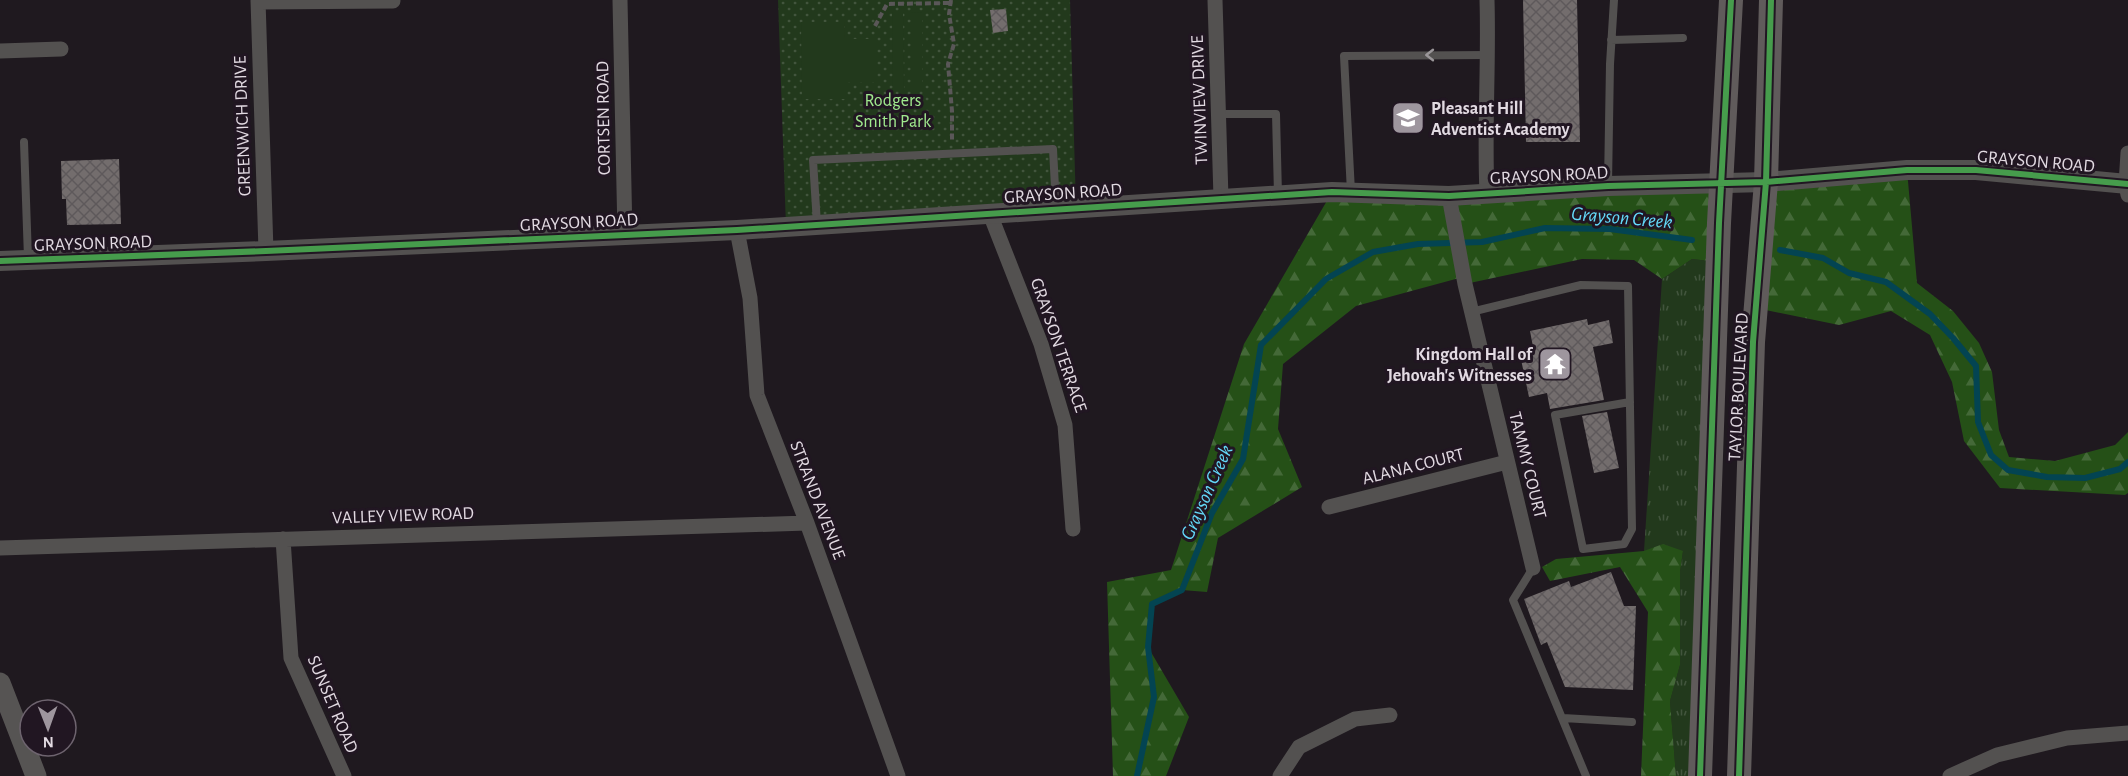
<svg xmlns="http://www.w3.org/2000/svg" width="2128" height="776" font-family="'Alegreya Sans',sans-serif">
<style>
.grass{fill:url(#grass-tufts)}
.forest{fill:url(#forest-firs)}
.park{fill:url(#park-dots)}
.pitch{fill:#22391c}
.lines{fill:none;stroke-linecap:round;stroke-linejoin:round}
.stream{stroke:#034452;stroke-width:6}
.building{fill:url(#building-cross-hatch)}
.path{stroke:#5a5758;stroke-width:4;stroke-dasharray:6 3;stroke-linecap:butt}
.service{stroke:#535150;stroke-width:8}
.minor{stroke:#535150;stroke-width:15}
.tertiary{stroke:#535150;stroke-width:20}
.secondary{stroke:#565453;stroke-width:21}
.primary{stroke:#605b5b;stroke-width:24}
.cycleway-casing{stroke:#211622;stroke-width:10}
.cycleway{stroke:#469c4c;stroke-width:6}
.oneway{stroke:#9a9699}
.labels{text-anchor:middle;stroke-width:6;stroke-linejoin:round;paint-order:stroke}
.park-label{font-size:18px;fill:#a0e98e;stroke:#211622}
.street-label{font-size:18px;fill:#e2dae2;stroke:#211622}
.poi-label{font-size:18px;font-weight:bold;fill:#e2dae2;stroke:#211622;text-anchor:start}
.water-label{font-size:20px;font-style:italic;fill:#63d8f7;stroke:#211622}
</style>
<defs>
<pattern id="grass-tufts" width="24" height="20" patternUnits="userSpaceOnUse" patternTransform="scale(1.5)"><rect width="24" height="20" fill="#22391c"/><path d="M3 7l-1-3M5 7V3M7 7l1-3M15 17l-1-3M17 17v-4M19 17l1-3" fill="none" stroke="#42553d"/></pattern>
<pattern id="forest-firs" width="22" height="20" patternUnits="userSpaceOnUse" patternTransform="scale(1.5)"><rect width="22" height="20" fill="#255017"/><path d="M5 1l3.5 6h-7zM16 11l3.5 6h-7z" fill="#446938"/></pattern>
<pattern id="park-dots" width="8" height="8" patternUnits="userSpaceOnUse" patternTransform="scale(1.5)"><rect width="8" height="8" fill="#22391c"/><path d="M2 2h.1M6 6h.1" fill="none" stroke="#42553d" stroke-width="1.8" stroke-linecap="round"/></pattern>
<pattern id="building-cross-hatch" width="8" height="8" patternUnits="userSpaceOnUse" patternTransform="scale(1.5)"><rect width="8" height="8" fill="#736d6d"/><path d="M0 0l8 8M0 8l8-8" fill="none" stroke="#5e595b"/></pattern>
</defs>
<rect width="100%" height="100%" fill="#1f191f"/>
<path class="grass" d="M 1692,259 L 1718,262 L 1700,776 L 1676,776 L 1670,701 L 1680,665 L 1680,572 L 1683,551 L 1644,551 L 1662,279 Z"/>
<path class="forest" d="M 1907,170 L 1917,283 L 1953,311 L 1979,343 L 1992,372 L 1999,430 L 2009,457 L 2055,461 L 2115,445 L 2128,432 L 2128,493 L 2125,495 L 2000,488 L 1964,441 L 1952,382 L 1930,335 L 1891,311 L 1839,325 L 1756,308 L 1766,182 Z
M 1721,182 L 1718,262 L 1692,259 L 1662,279 L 1634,260 L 1582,259 L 1465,284 L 1463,277 L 1356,306 L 1283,364 L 1278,429 L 1302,487 L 1218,538 L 1207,592 L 1182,590 L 1152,604 L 1148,647 L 1189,717 L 1166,776 L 1113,776 L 1107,582 L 1171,570 L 1244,344 L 1332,192 Z
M 1663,544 L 1683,551 L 1680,572 L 1680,665 L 1670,701 L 1676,776 L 1641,776 L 1648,612 L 1620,567 L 1550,581 L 1542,567 L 1556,559 L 1644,551 Z"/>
<path class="park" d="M 778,0 L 1070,0 L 1076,208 L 786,227 Z"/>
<path class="pitch" d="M 892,12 L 903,12 L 904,90 L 893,90 Z
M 922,12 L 922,90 L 911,90 L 911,13 Z
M 801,22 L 844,22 L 845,39 L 877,39 L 877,82 L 845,82 L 845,99 L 802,99 Z"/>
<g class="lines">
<path class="stream" d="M 1780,250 L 1823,258 L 1849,273 L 1886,282 L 1930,314 L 1953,338 L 1976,366 L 1978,422 L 1991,455 L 2008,470 L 2047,477 L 2085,478 L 2120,469 L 2128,462
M 1137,776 L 1154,697 L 1148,647 L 1152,604 L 1182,590 L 1212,513 L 1243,459 L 1261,345 L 1326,279 L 1373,252 L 1418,244 L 1482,242 L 1545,228 L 1610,229 L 1692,240"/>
</g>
<path class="building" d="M 1523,0 L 1577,0 L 1580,142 L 1526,142 Z
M 1006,9 L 1008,31 L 993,33 L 990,10 Z
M 119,159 L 121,224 L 67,225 L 66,199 L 62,199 L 61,161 Z
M 1587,319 L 1588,325 L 1609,320 L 1613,343 L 1593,347 L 1604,400 L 1550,409 L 1547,393 L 1529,397 L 1519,350 L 1533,347 L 1530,331 Z
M 1607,412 L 1619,468 L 1594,473 L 1582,416 Z
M 1611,572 L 1624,606 L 1636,606 L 1633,690 L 1565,687 L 1547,642 L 1541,645 L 1524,599 L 1569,581 L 1571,587 Z"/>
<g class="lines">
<path class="path" d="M 951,0 L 949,14 L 954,44 L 948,64 L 952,111 L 952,141
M 875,26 L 887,4 L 950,3"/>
<path class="service" d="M 1611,40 L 1683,38
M 1219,114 L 1276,114 L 1278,195
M 24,142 L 28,258
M 1608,184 L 1610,64 L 1614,0
M 1351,192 L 1344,56 L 1488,55
M 817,224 L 813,160 L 1053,149 L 1056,207
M 1471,312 L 1581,285 L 1628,286 L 1632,529 L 1624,544 L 1583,549 L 1555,415 L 1630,402
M 1533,568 L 1513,600 L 1586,776
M 1563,718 L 1632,722"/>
<path class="minor" d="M 258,0 L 266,251
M 620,0 L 625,235
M 1215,0 L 1221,198
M 1487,0 C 1489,65 1484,129 1487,193
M 258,2 L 393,1
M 0,51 L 61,49
M 2128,153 L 2126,184 L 2128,195
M 1449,196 L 1465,284 L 1533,568
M 990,214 L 1041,344 L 1065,425 L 1073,529
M 737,230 L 750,298 L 757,395 L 807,523 L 898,776
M 1329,507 L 1507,462
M 283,539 L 291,658 L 344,776
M 0,548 L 807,523
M 1280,776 L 1299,747 L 1355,719 L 1390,715
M 1950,776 L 1997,755 L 2067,738 L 2128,733"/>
<path class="tertiary" d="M 0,261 L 266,251 L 737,230 L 1332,192 L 1449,196 L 1608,186 L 1766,182 L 1907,170 L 1976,170 L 2128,184"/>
<path class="secondary" d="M 0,683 L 36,776"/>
<path class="primary" d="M 1700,776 L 1719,223 L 1731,0
M 1739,776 L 1753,342 L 1766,182 L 1771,0"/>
<defs>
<path id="cycleway" d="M 0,261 L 266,251 L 737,230 L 1332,192 L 1449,196 L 1608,186 L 1766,182 L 1907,170 L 1976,170 L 2128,184
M 1700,776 L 1719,223 L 1731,0
M 1739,776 L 1753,342 L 1766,182 L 1771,0"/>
</defs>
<use href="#cycleway" class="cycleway-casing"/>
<use href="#cycleway" class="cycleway"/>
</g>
<defs><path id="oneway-chevron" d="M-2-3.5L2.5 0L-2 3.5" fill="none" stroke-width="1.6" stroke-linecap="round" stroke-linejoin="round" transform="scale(1.5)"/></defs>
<use class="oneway" href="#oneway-chevron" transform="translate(1430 55) rotate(180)"/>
<defs>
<symbol id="school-square" viewBox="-11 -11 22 22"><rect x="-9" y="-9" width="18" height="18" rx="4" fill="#9e969e" stroke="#211622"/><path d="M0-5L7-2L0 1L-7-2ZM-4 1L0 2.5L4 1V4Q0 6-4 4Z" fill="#fff"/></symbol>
<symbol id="temple-square" viewBox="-11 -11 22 22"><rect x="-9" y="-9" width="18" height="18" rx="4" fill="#9e969e" stroke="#211622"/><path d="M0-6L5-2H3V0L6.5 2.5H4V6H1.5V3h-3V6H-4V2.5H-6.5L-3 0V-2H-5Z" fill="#fff"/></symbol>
</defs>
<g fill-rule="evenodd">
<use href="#school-square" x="1389" y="99" width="38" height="38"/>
<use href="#temple-square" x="1536" y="345" width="38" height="38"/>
</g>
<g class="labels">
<g class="park-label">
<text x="893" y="106">Rodgers<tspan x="893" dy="21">Smith Park</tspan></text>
</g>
<g class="street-label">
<text transform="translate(1199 100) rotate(-92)" y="6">TWINVIEW DRIVE</text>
<text transform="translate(603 118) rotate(-91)" y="6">CORTSEN ROAD</text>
<text transform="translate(242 126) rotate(-92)" y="6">GREENWICH DRIVE</text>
<text transform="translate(2036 161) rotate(5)" y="6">GRAYSON ROAD</text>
<text transform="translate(1549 175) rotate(-3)" y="6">GRAYSON ROAD</text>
<text transform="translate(1063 193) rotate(-4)" y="6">GRAYSON ROAD</text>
<text transform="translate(579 222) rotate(-3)" y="6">GRAYSON ROAD</text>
<text transform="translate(93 243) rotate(-2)" y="6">GRAYSON ROAD</text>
<text transform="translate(1059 345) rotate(71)" y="6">GRAYSON TERRACE</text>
<text transform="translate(1738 387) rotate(-87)" y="6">TAYLOR BOULEVARD</text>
<text transform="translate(1528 465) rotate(76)" y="6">TAMMY COURT</text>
<text transform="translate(1413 466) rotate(-14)" y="6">ALANA COURT</text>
<text transform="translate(818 500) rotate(69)" y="6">STRAND AVENUE</text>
<text transform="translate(403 515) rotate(-2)" y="6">VALLEY VIEW ROAD</text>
<text transform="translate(333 704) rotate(67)" y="6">SUNSET ROAD</text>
</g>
<g class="poi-label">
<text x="1431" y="114">Pleasant Hill<tspan x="1431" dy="21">Adventist Academy</tspan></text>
<text x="1532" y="360" text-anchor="end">Kingdom Hall of<tspan x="1532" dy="21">Jehovah's Witnesses</tspan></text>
</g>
<g class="water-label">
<text transform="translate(1622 217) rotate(5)" y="7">Grayson Creek</text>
<text transform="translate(1206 492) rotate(-66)" y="7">Grayson Creek</text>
</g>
</g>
<g transform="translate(48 728) rotate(179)"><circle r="28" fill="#211622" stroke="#6e646f" stroke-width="1.5"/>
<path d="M0-4.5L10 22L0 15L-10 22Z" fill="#9e969e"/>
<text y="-9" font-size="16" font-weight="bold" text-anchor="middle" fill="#e2dae2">N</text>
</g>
</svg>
